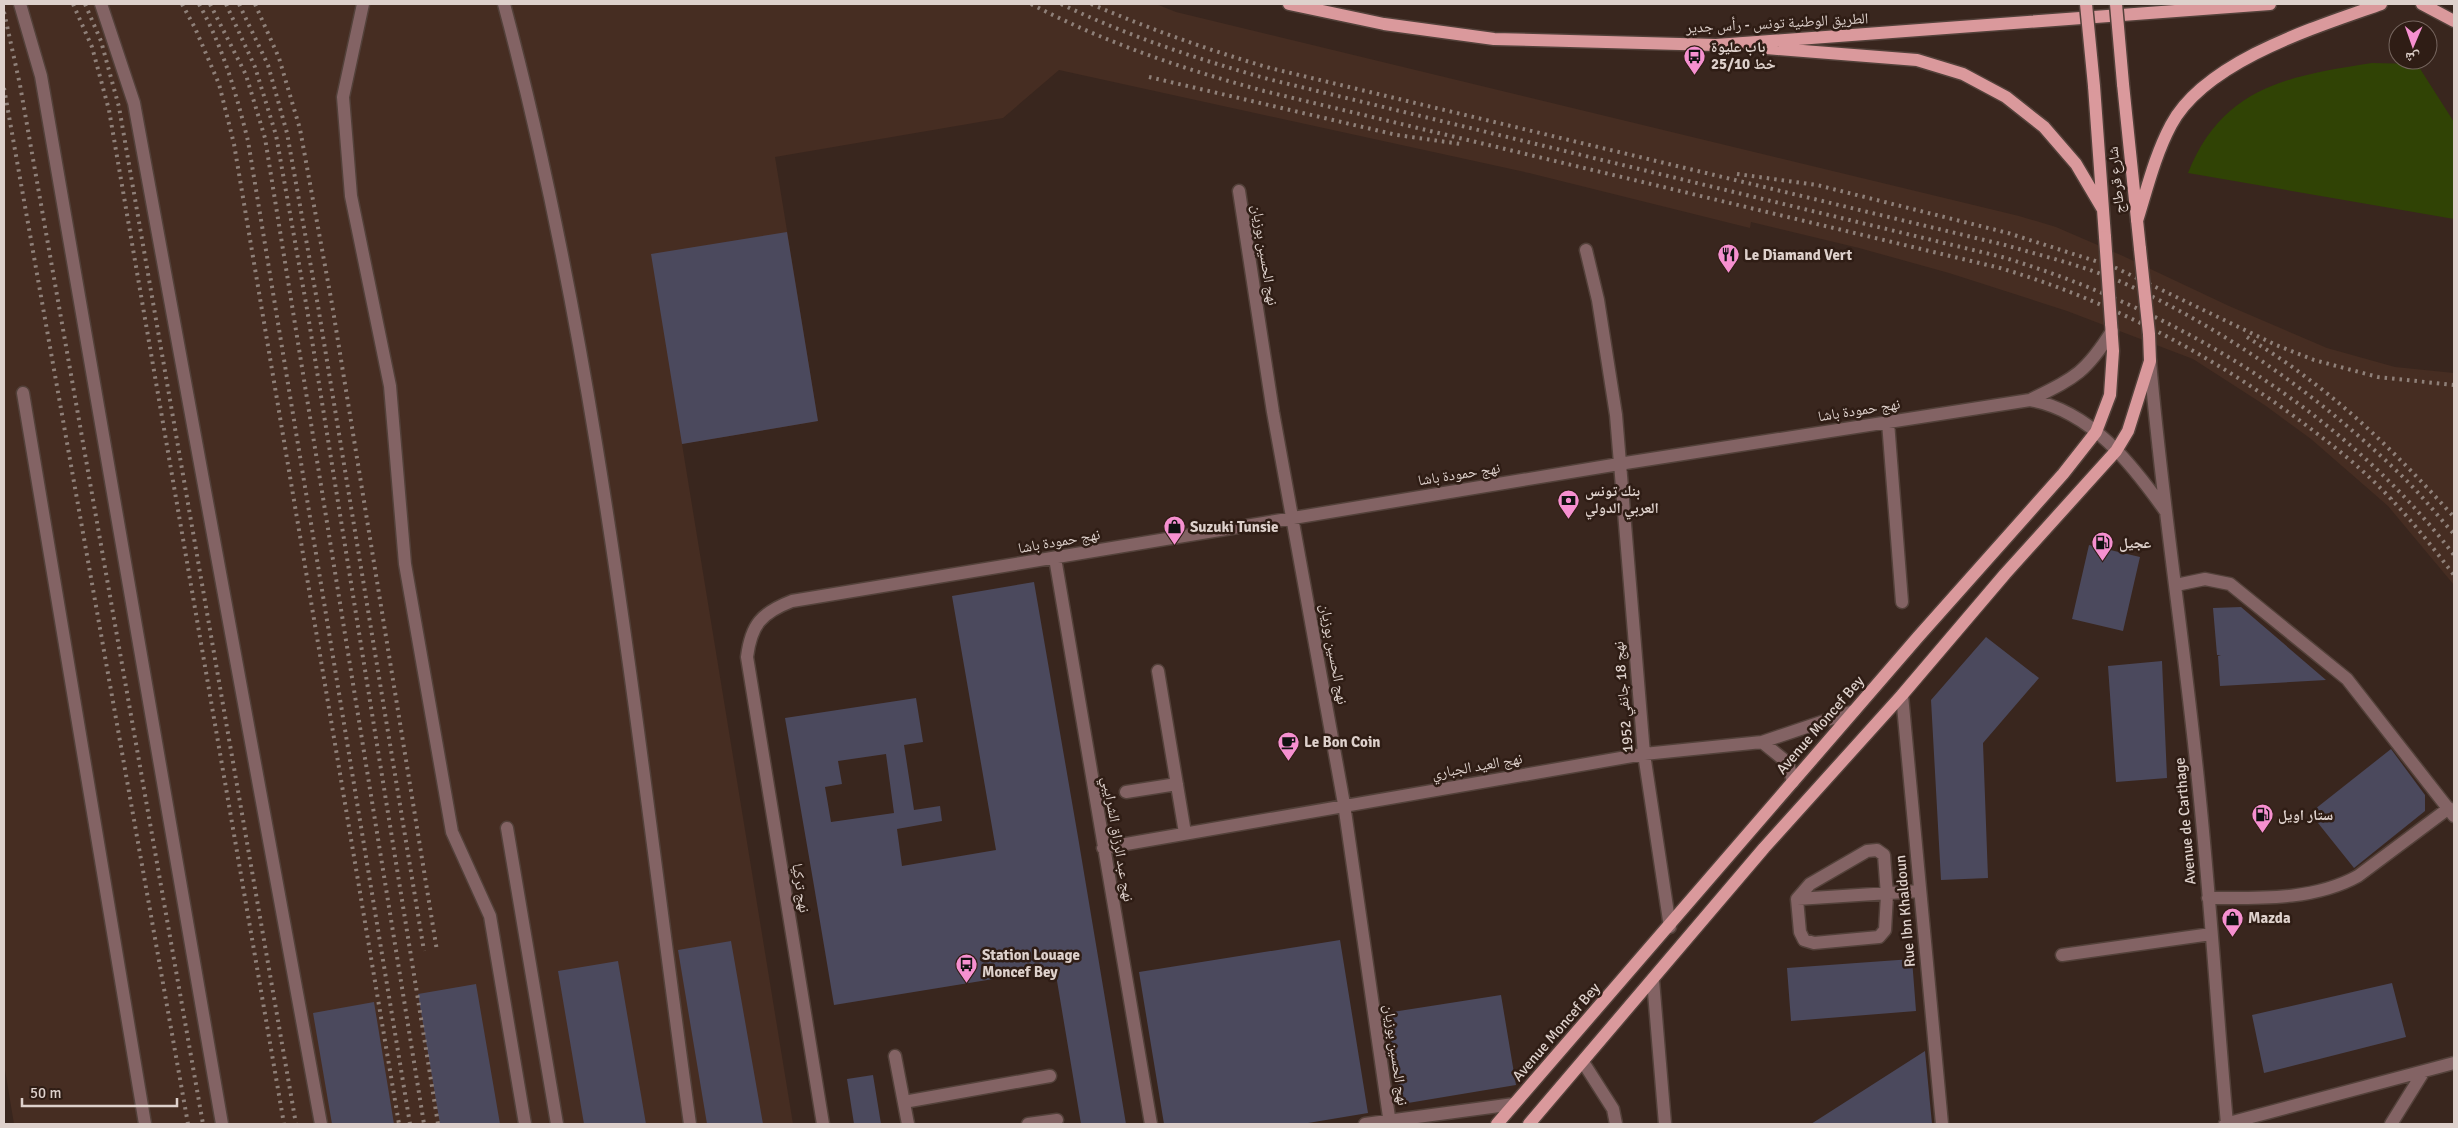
<svg xmlns="http://www.w3.org/2000/svg" width="2458" height="1128" font-family="Signika,'Noto Naskh Arabic',sans-serif">
<style>
.built{fill:#462d22}
.green{fill:#304305}
.building{fill:#4b495d;fill-rule:evenodd}
.lines{fill:none;stroke-linecap:round;stroke-linejoin:round}
.minor-casing{stroke:#53413a;stroke-width:15}
.major-casing{stroke:#53413a;stroke-width:15}
.minor{stroke:#836364;stroke-width:12}
.major{stroke:#da999c;stroke-width:12}
.rail{stroke:#8f8079;stroke-width:4;stroke-dasharray:2.5 5;stroke-linecap:butt}
.major-bridge-casing{stroke:#53413a;stroke-width:15;stroke-linecap:butt}
.major-bridge{stroke:#da999c;stroke-width:12}
.labels{text-anchor:middle;stroke-width:5;stroke-linejoin:round;paint-order:stroke}
.street-label{font-size:15px;fill:#ded1cc;stroke:#2f1d15}
.poi-label{font-size:15px;font-weight:bold;fill:#ded1cc;stroke:#2f1d15;text-anchor:start}
</style>
<rect width="100%" height="100%" fill="#39261e"/>
<path class="built" d="M 4,4 L 1156,4 L 1176,12 L 2019,216 L 2056,227 L 2123,256 L 2229,306 L 2327,348 L 2395,367 L 2454,373 L 2454,585 L 2388,506 L 2311,439 L 2266,406 L 2193,359 L 2067,311 L 1949,273 L 1859,248 L 1751,222 L 1750,228 L 1529,173 L 1059,70 L 1003,118 L 775,157 L 818,421 L 682,444 L 793,1124 L 14,1124 L 4,1064 Z"/>
<path class="green" d="M 2372,63 L 2417,64 L 2454,122 L 2454,219 L 2188,173 C 2223,86 2289,76 2372,63 Z"/>
<path class="building" d="M 787,232 L 818,421 L 682,444 L 651,254 Z
M 2089,545 L 2140,557 L 2123,631 L 2072,619 Z
M 1034,582 L 1078,837 L 1126,1124 L 1081,1124 L 1055,969 L 834,1005 L 813,880 L 785,718 L 916,698 L 923,742 L 904,745 L 914,810 L 940,806 L 942,821 L 897,829 L 902,866 L 996,850 L 952,596 ZM 886,754 L 894,813 L 831,822 L 825,787 L 842,784 L 838,761 Z
M 2241,607 L 2326,680 L 2220,686 L 2218,656 L 2221,655 L 2217,655 L 2213,608 Z
M 1986,637 L 2039,678 L 1983,743 L 1988,878 L 1941,880 L 1931,700 Z
M 2162,661 L 2167,778 L 2116,782 L 2108,666 Z
M 2391,749 L 2425,795 L 2425,811 L 2354,868 L 2310,813 Z
M 1340,940 L 1368,1113 L 1302,1124 L 1164,1124 L 1139,972 Z
M 731,941 L 763,1124 L 707,1124 L 678,950 Z
M 1912,959 L 1916,1011 L 1791,1021 L 1787,968 Z
M 618,961 L 646,1124 L 584,1124 L 558,971 Z
M 2392,983 L 2406,1037 L 2264,1073 L 2252,1015 Z
M 476,984 L 500,1124 L 440,1124 L 418,994 Z
M 1501,995 L 1516,1085 L 1402,1104 L 1386,1013 Z
M 374,1002 L 394,1124 L 332,1124 L 313,1013 Z
M 1925,1051 L 1932,1124 L 1811,1124 Z
M 873,1075 L 881,1124 L 854,1124 L 847,1079 Z"/>
<g class="lines">
<defs>
<path id="minor" d="M 20,4 L 41,76 L 222,1124
M 101,4 L 134,103 L 321,1124
M 363,4 L 343,97 L 351,196 L 390,386 L 405,564 L 452,832 L 490,916 L 525,1124
M 504,4 C 602,370 638,750 690,1124
M 1239,191 L 1273,412 L 1344,804 L 1390,1124
M 1586,250 L 1598,300 L 1616,415 L 1644,754 L 1670,927
M 2150,361 C 2161,492 2181,621 2195,752 C 2209,875 2216,1000 2227,1124
M 23,393 L 145,1124
M 2030,400 C 2074,378 2085,374 2112,331
M 1888,422 L 1902,602
M 1055,558 L 1151,1124
M 2176,585 L 2205,579 L 2230,584 L 2347,679 L 2454,816
M 1158,671 L 1185,833
M 1902,695 L 1942,1124
M 1762,742 L 1788,763 L 1793,782
M 1126,792 L 1177,784
M 507,828 L 557,1124
M 1103,848 L 1644,754 L 1762,742 L 1854,711
M 1877,850 L 1884,855 L 1887,895 L 1885,930 L 1879,937 L 1814,943 L 1804,940 L 1800,932 L 1797,899 L 1810,884 L 1867,851 Z
M 2208,898 C 2257,898 2313,901 2358,876 L 2449,808
M 1797,899 L 1920,891
M 2062,955 L 2211,934
M 1653,980 L 1665,1124
M 895,1056 L 908,1124
M 1583,1062 L 1613,1109 L 1616,1124
M 904,1102 L 1050,1076
M 823,1124 L 747,657 C 751,625 761,613 792,601 L 1619,464 L 2030,400 C 2091,411 2132,464 2166,512
M 1028,1124 L 1057,1120
M 1365,1124 L 1514,1104
M 2225,1124 L 2454,1063
M 2391,1124 L 2424,1071"/>
<path id="major" d="M 1289,4 L 1384,24 L 1494,39 L 1716,45 L 2270,4
M 2422,4 L 2454,21
M 1766,48 L 1917,60 L 1963,74 L 2006,97 L 2044,127 L 2076,164 L 2102,208
M 2123,84 L 2140,249
M 2094,86 L 2105,237
M 2137,221 C 2147,189 2155,155 2171,125 C 2205,61 2316,27 2381,4
M 1497,1124 L 1918,637 L 2063,474 L 2096,432 L 2110,395 L 2113,351 L 2111,323
M 1529,1124 L 1764,848 L 1902,695 L 2005,574 L 2116,451 L 2128,431 L 2150,361 L 2149,334"/>
</defs>
<use href="#minor" class="minor-casing"/>
<use href="#major" class="major-casing"/>
<use href="#minor" class="minor"/>
<use href="#major" class="major"/>
<path class="rail" d="M 73,4 L 92,47 L 109,110 L 284,1124
M 85,4 L 101,41 L 119,107 L 296,1124
M 182,4 L 195,28 L 219,84 L 234,144 L 399,1124
M 199,4 C 223,47 236,93 248,141 L 410,1124
M 210,4 L 246,75 L 265,138 L 424,1124
M 226,4 L 255,67 L 276,135 L 307,309 L 438,1124
M 239,4 L 268,65 L 287,133 L 318,306 L 424,951
M 255,4 L 279,58 L 300,129 L 332,304 L 437,951
M 1031,4 C 1106,43 1183,69 1264,91 L 2000,268 C 2112,301 2218,358 2311,429 C 2339,450 2367,473 2391,499 C 2414,523 2434,549 2454,575
M 1061,4 C 1128,36 1197,59 1268,79 L 2002,257 C 2175,309 2344,411 2454,555
M 1091,4 C 1150,29 1208,50 1270,68 L 2005,245 C 2046,257 2089,267 2128,285 C 2230,332 2326,401 2406,480 C 2423,497 2438,516 2454,534
M 4,12 L 20,85 L 203,1124
M 1149,77 L 1397,135 L 1461,144
M 4,88 L 188,1124
M 1737,174 L 1817,185 L 2008,233 L 2114,267 L 2276,345 L 2314,360 L 2378,377 L 2454,385
M 2247,337 C 2267,350 2288,363 2307,378 C 2361,418 2409,467 2454,517"/>
<defs>
<path id="major-bridge" d="M 2086,4 L 2094,86
M 2116,4 L 2123,84
M 2105,237 L 2111,323
M 2140,249 L 2149,334"/>
</defs>
<use href="#major-bridge" class="major-bridge-casing"/>
<use href="#major-bridge" class="major-bridge"/>
</g>
<defs>
<symbol id="bus-pin" viewBox="-11 -11 22 30"><path d="M0 17L-7.5 6A9.5 9.5 0 1 1 7.5 6Z" fill="#f690d0" stroke="#2f1d15"/><path d="M-5-6H5V4H4V6H2V4H-2V6H-4V4H-5ZM-3.5-4V0h7V-4ZM-3.5 1.2v1.5H-2V1.2ZM2 1.2v1.5H3.5V1.2Z" fill="#111"/></symbol>
<symbol id="restaurant-pin" viewBox="-11 -11 22 30"><path d="M0 17L-7.5 6A9.5 9.5 0 1 1 7.5 6Z" fill="#f690d0" stroke="#2f1d15"/><path d="M-5-6h1v4h1v-4h1v4h1v-4h1v5L-1.5 .5V6h-2V.5L-5-1ZM5-6V6H3V1.5H1.5Q1.5-4 5-6Z" fill="#111"/></symbol>
<symbol id="bank-pin" viewBox="-11 -11 22 30"><path d="M0 17L-7.5 6A9.5 9.5 0 1 1 7.5 6Z" fill="#f690d0" stroke="#2f1d15"/><path d="M-6-4H6V4H-6ZM0-2.3a2.3 2.3 0 1 0 0 4.6a2.3 2.3 0 1 0 0-4.6Z" fill="#111"/></symbol>
<symbol id="shop-pin" viewBox="-11 -11 22 30"><path d="M0 17L-7.5 6A9.5 9.5 0 1 1 7.5 6Z" fill="#f690d0" stroke="#2f1d15"/><path d="M-5-2.5h2.3a2.7 3.5 0 0 1 5.4 0H5L5.5 6h-11ZM-1.5-2.5h3a1.5 2.3 0 0 0-3 0Z" fill="#111"/></symbol>
<symbol id="fuel-pin" viewBox="-11 -11 22 30"><path d="M0 17L-7.5 6A9.5 9.5 0 1 1 7.5 6Z" fill="#f690d0" stroke="#2f1d15"/><path d="M-5.5-6h7V0h2V4h1.3V-2.5L3-4.5l.8-.8L6-3V5H2.5V1h-1V6h-7ZM-4.2-4.7v3.2H.2V-4.7Z" fill="#111"/></symbol>
<symbol id="cafe-pin" viewBox="-11 -11 22 30"><path d="M0 17L-7.5 6A9.5 9.5 0 1 1 7.5 6Z" fill="#f690d0" stroke="#2f1d15"/><path d="M-5.5-4.5H6V0H3Q3 3.5 0 3.5H-2.5Q-5.5 3.5-5.5 0ZM3-3.2v2h1.7v-2ZM-6 4.5H4V6H-6Z" fill="#111"/></symbol>
</defs>
<g fill-rule="evenodd">
<use href="#bus-pin" x="1682" y="44" width="25" height="34"/>
<use href="#restaurant-pin" x="1716" y="242" width="25" height="34"/>
<use href="#bank-pin" x="1556" y="488" width="25" height="34"/>
<use href="#shop-pin" x="1162" y="514" width="25" height="34"/>
<use href="#fuel-pin" x="2090" y="530" width="25" height="34"/>
<use href="#cafe-pin" x="1276" y="730" width="25" height="34"/>
<use href="#fuel-pin" x="2250" y="802" width="25" height="34"/>
<use href="#shop-pin" x="2220" y="906" width="25" height="34"/>
<use href="#bus-pin" x="954" y="952" width="25" height="34"/>
</g>
<g class="labels">
<g class="street-label">
<text transform="translate(1777 23) rotate(-3)" y="5">الطريق الوطنية تونس - رأس جدير</text>
<text transform="translate(2116 180) rotate(-96)" y="5">شارع قرطاج</text>
<text transform="translate(1265 255) rotate(81)" y="5">نهج الحسين بوزيان</text>
<text transform="translate(1859 410) rotate(-9)" y="5">نهج حمودة باشا</text>
<text transform="translate(1459 474) rotate(-9)" y="5">نهج حمودة باشا</text>
<text transform="translate(1059 541) rotate(-10)" y="5">نهج حمودة باشا</text>
<text transform="translate(1334 654) rotate(80)" y="5">نهج الحسين بوزيان</text>
<text transform="translate(1623 697) rotate(-95)" y="5">نهج 18 جانفي 1952</text>
<text transform="translate(1820 725) rotate(-49)" y="5">Avenue Moncef Bey</text>
<text transform="translate(1477 766) rotate(-10)" y="5">نهج العيد الجباري</text>
<text transform="translate(2185 821) rotate(-95)" y="5">Avenue de Carthage</text>
<text transform="translate(1118 839) rotate(80)" y="5">نهج عبد الرزاق الشرايبي</text>
<text transform="translate(801 888) rotate(81)" y="5">نهج تركيا</text>
<text transform="translate(1905 911) rotate(-95)" y="5">Rue Ibn Khaldoun</text>
<text transform="translate(1556 1032) rotate(-49)" y="5">Avenue Moncef Bey</text>
<text transform="translate(1396 1055) rotate(82)" y="5">نهج الحسين بوزيان</text>
</g>
<g class="poi-label">
<text x="1711" y="52">باب عليوة<tspan x="1711" dy="17">خط 25/10</tspan></text>
<text x="1744" y="260">Le Diamand Vert</text>
<text x="1585" y="496">بنك تونس<tspan x="1585" dy="17">العربي الدولي</tspan></text>
<text x="1190" y="532">Suzuki Tunsie</text>
<text x="2119" y="548">عجيل</text>
<text x="1304" y="747">Le Bon Coin</text>
<text x="2278" y="820">ستار اويل</text>
<text x="2248" y="923">Mazda</text>
<text x="982" y="960">Station Louage<tspan x="982" dy="17">Moncef Bey</tspan></text>
</g>
</g>
<rect width="2458" height="1128" fill="none" stroke="#ded1cc" stroke-width="10"/>
<g transform="translate(2413 45) rotate(182)"><circle r="24" fill="#2f1d15" stroke="#75655e"/>
<path d="M0-4L9 19L0 12L-9 19Z" fill="#f690d0"/>
<text y="-8" font-size="14" font-weight="bold" text-anchor="middle" fill="#ded1cc">ش</text>
</g>
<path d="M22 1098v8h155v-8" fill="none" stroke="#ded1cc" stroke-width="2.5"/>
<text x="30" y="1098" font-size="15" fill="#ded1cc" stroke="#2f1d15" stroke-width="4" paint-order="stroke">50 m</text>
</svg>
